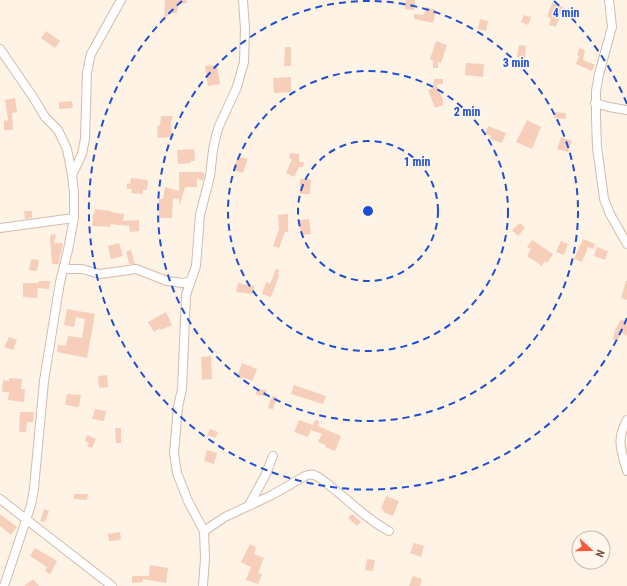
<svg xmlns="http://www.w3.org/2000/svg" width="627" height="586" font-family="'Roboto Condensed',sans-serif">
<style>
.building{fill:#f7ceba}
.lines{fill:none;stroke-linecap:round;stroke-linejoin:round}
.minor-casing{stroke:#d4bbad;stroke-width:10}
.minor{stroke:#fff;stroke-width:8}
.ring{fill:none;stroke:#1d4ed8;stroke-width:2;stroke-dasharray:7 5}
.centre{fill:#1d4ed8;stroke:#fff7ee;stroke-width:2}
.ring-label{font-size:12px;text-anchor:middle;font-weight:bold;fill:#1d4ed8;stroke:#fff7ee;stroke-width:3;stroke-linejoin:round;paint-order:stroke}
</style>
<rect width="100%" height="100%" fill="#fef3e5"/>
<path class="building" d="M 165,0 L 186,0 L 187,3 L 178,4 L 177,13 L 169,13 L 164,23 Z
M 406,0 L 415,0 L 414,10 L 405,9 Z
M 552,3 L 563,7 L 556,27 L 549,25 L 551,18 L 547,17 Z
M 426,7 L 436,10 L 433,23 L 414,19 L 414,14 L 424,15 Z
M 524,15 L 531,17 L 528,25 L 521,22 Z
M 480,19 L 488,21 L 486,31 L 478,29 Z
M 46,31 L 60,41 L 55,48 L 41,38 Z
M 436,41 L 447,45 L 441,63 L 438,62 L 438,68 L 433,68 L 433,61 L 430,59 Z
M 519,45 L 526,46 L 525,58 L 517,57 Z
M 285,47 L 291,47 L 291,66 L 284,66 Z
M 579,48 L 585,50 L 583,60 L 595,65 L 592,71 L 576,64 L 579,56 L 577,55 Z
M 466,63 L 484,64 L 483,77 L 465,75 Z
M 217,65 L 220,84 L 208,86 L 205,66 Z
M 291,77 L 291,92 L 274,93 L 273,78 Z
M 434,78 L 434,79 L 443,79 L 443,84 L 436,84 L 443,100 L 443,105 L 435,108 L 428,90 L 433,88 Z
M 15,98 L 17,112 L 12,113 L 13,130 L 4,130 L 4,121 L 8,120 L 5,100 Z
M 72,101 L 73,108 L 59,109 L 59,102 Z
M 555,112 L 566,113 L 566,119 L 554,118 Z
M 161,116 L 173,116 L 171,122 L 172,137 L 158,138 L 157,126 L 160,125 Z
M 527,120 L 541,127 L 532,149 L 516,142 Z
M 488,126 L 506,133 L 502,143 L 490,139 L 491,136 L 485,134 Z
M 561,137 L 572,141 L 568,152 L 557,149 Z
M 194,149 L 195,161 L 191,161 L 191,163 L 178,164 L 177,150 Z
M 290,153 L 299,154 L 299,162 L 304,162 L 303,167 L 299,167 L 294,177 L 286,173 L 292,159 L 289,159 Z
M 240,157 L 248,159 L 243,173 L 233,170 L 237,159 L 239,160 Z
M 179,172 L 201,172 L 205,174 L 203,181 L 197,178 L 197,187 L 185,187 L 180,204 L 179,204 L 179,199 L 173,198 L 172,218 L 159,218 L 159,199 L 163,199 L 165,187 L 179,191 Z
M 131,178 L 148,180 L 147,190 L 143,190 L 143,194 L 131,193 L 132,189 L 127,189 L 127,183 L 130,184 Z
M 300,179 L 311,179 L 310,194 L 300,194 Z
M 95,209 L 111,211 L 111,212 L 124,214 L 123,221 L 139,220 L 139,231 L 130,232 L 129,226 L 110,224 L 110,227 L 92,226 L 93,214 L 94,214 Z
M 24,211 L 32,211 L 32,218 L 25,219 Z
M 288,214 L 288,232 L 285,232 L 279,248 L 273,246 L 279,229 L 278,215 Z
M 309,219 L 311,234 L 301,235 L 299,220 Z
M 520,223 L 525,228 L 518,236 L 512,230 Z
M 51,234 L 56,235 L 54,243 L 63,243 L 61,254 L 60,254 L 59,264 L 52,264 L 50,238 Z
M 583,239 L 595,244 L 593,249 L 588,247 L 582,262 L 574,259 Z
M 532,240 L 553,254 L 547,263 L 545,261 L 542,266 L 527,256 L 531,249 L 527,247 Z
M 561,241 L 568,244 L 564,255 L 556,252 Z
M 119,243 L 123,256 L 111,259 L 108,246 Z
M 597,247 L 608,251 L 605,260 L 594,256 Z
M 131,250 L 135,264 L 129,264 L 126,252 Z
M 31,259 L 39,260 L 37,271 L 29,270 Z
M 276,269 L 279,270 L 278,275 L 279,276 L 271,297 L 262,294 L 266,282 L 270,284 Z
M 39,281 L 50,281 L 49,289 L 38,288 L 37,298 L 23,297 L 23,283 L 38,283 Z
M 626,281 L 627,281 L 627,300 L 621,298 Z
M 238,283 L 254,286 L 253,294 L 236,292 Z
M 67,309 L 95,314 L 87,358 L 57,352 L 58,345 L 66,346 L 68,336 L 82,338 L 85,319 L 76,317 L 74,327 L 64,325 Z
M 166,312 L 172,325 L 161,330 L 160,328 L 154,332 L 148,322 Z
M 621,319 L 627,322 L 627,336 L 620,332 L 618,341 L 613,339 L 615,330 Z
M 9,337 L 17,340 L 13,350 L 4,347 Z
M 211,356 L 212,379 L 202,380 L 201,357 Z
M 242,363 L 257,369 L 252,381 L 243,377 L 242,379 L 237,377 Z
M 107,375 L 108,387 L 99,388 L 98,376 Z
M 9,378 L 22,379 L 21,389 L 25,389 L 24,402 L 8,400 L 9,392 L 2,392 L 3,380 L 9,381 Z
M 294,385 L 326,396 L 323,404 L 291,394 Z
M 257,389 L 266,390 L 266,396 L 256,395 Z
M 67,394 L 81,395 L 79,407 L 65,405 Z
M 272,396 L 277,397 L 273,409 L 268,408 Z
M 95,409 L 106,411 L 104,421 L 92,419 Z
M 20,412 L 34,412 L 33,422 L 27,422 L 26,432 L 19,432 Z
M 299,420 L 313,425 L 315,420 L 319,421 L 318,426 L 341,436 L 335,451 L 325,447 L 326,445 L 318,442 L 322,434 L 311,430 L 308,437 L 294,432 Z
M 115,428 L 121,428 L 121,443 L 116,443 Z
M 210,429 L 218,432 L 215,438 L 207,435 Z
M 87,435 L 96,439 L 92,448 L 87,446 L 89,443 L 85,441 Z
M 207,450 L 217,453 L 214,464 L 204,461 Z
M 74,494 L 88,494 L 87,500 L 74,499 Z
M 386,496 L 399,501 L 393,516 L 383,512 L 384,510 L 381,509 Z
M 44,509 L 49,511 L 45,522 L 40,521 Z
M 0,514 L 17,527 L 11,535 L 0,526 Z
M 352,514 L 361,522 L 357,526 L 348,518 Z
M 120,532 L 121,540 L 109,541 L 108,534 Z
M 414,543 L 424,546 L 421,557 L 410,553 Z
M 250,544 L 256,547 L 254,554 L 264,558 L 258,573 L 262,574 L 258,584 L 246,580 L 251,567 L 241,562 Z
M 35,548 L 57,561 L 50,574 L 45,571 L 47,567 L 30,556 Z
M 367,559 L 375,560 L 373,571 L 365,570 Z
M 150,565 L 168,568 L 166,583 L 143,579 L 143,582 L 132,583 L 132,576 L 149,576 Z
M 413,576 L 422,579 L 420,586 L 409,586 Z
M 33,579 L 39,586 L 24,586 Z"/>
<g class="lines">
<defs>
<path id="minor" d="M 609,0 L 612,27 L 599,74 L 596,91 L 596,118 L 597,147 L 604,199 L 610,214 L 627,244
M 0,49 L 33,97 L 45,117 L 58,130 L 67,149 L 72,175 L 74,193 L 74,218 L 68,250 L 60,282 L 44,381 L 34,488 L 31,505 L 4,586
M 595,103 L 609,107 L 627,110
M 72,175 L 82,154 L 85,139 L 87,72 L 91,54 L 121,0
M 0,228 L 74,218
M 64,269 L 82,269 L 100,274 L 136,269 L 167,281 L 183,283 L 191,281
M 627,420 C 616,439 621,451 627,471
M 0,499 L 112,586
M 249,505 L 265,476 L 273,456
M 204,531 L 225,517 L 272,495 L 305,476 C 308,475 312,474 314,475 C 320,477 325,482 330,486 C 350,501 367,520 389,531
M 203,586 L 205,558 L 204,531 L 188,501 L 177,473 L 174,453 L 178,407 L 182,389 L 186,295 L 196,266 L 200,215 L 210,176 L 213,150 L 216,136 L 219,126 L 237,87 L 244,62 L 245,29 L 243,0"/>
</defs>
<use href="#minor" class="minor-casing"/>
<use href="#minor" class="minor"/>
</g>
<g class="ring">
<circle cx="368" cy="211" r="70"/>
<circle cx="368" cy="211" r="140"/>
<circle cx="368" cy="211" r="210"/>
<path d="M627 318A280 280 0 1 1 182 1M554 1A280 280 0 0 1 627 104"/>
</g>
<circle cx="368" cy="211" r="6" class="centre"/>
<g class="ring-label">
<text x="566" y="17">4 min</text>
<text x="516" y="67">3 min</text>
<text x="467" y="116">2 min</text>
<text x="417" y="166">1 min</text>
</g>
<g transform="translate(591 550) rotate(111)"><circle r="19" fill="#fff7ee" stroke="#cab7ab"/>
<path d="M0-3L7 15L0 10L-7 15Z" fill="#f45a3f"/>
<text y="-6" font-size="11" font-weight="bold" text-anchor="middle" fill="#7b5647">N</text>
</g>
</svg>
